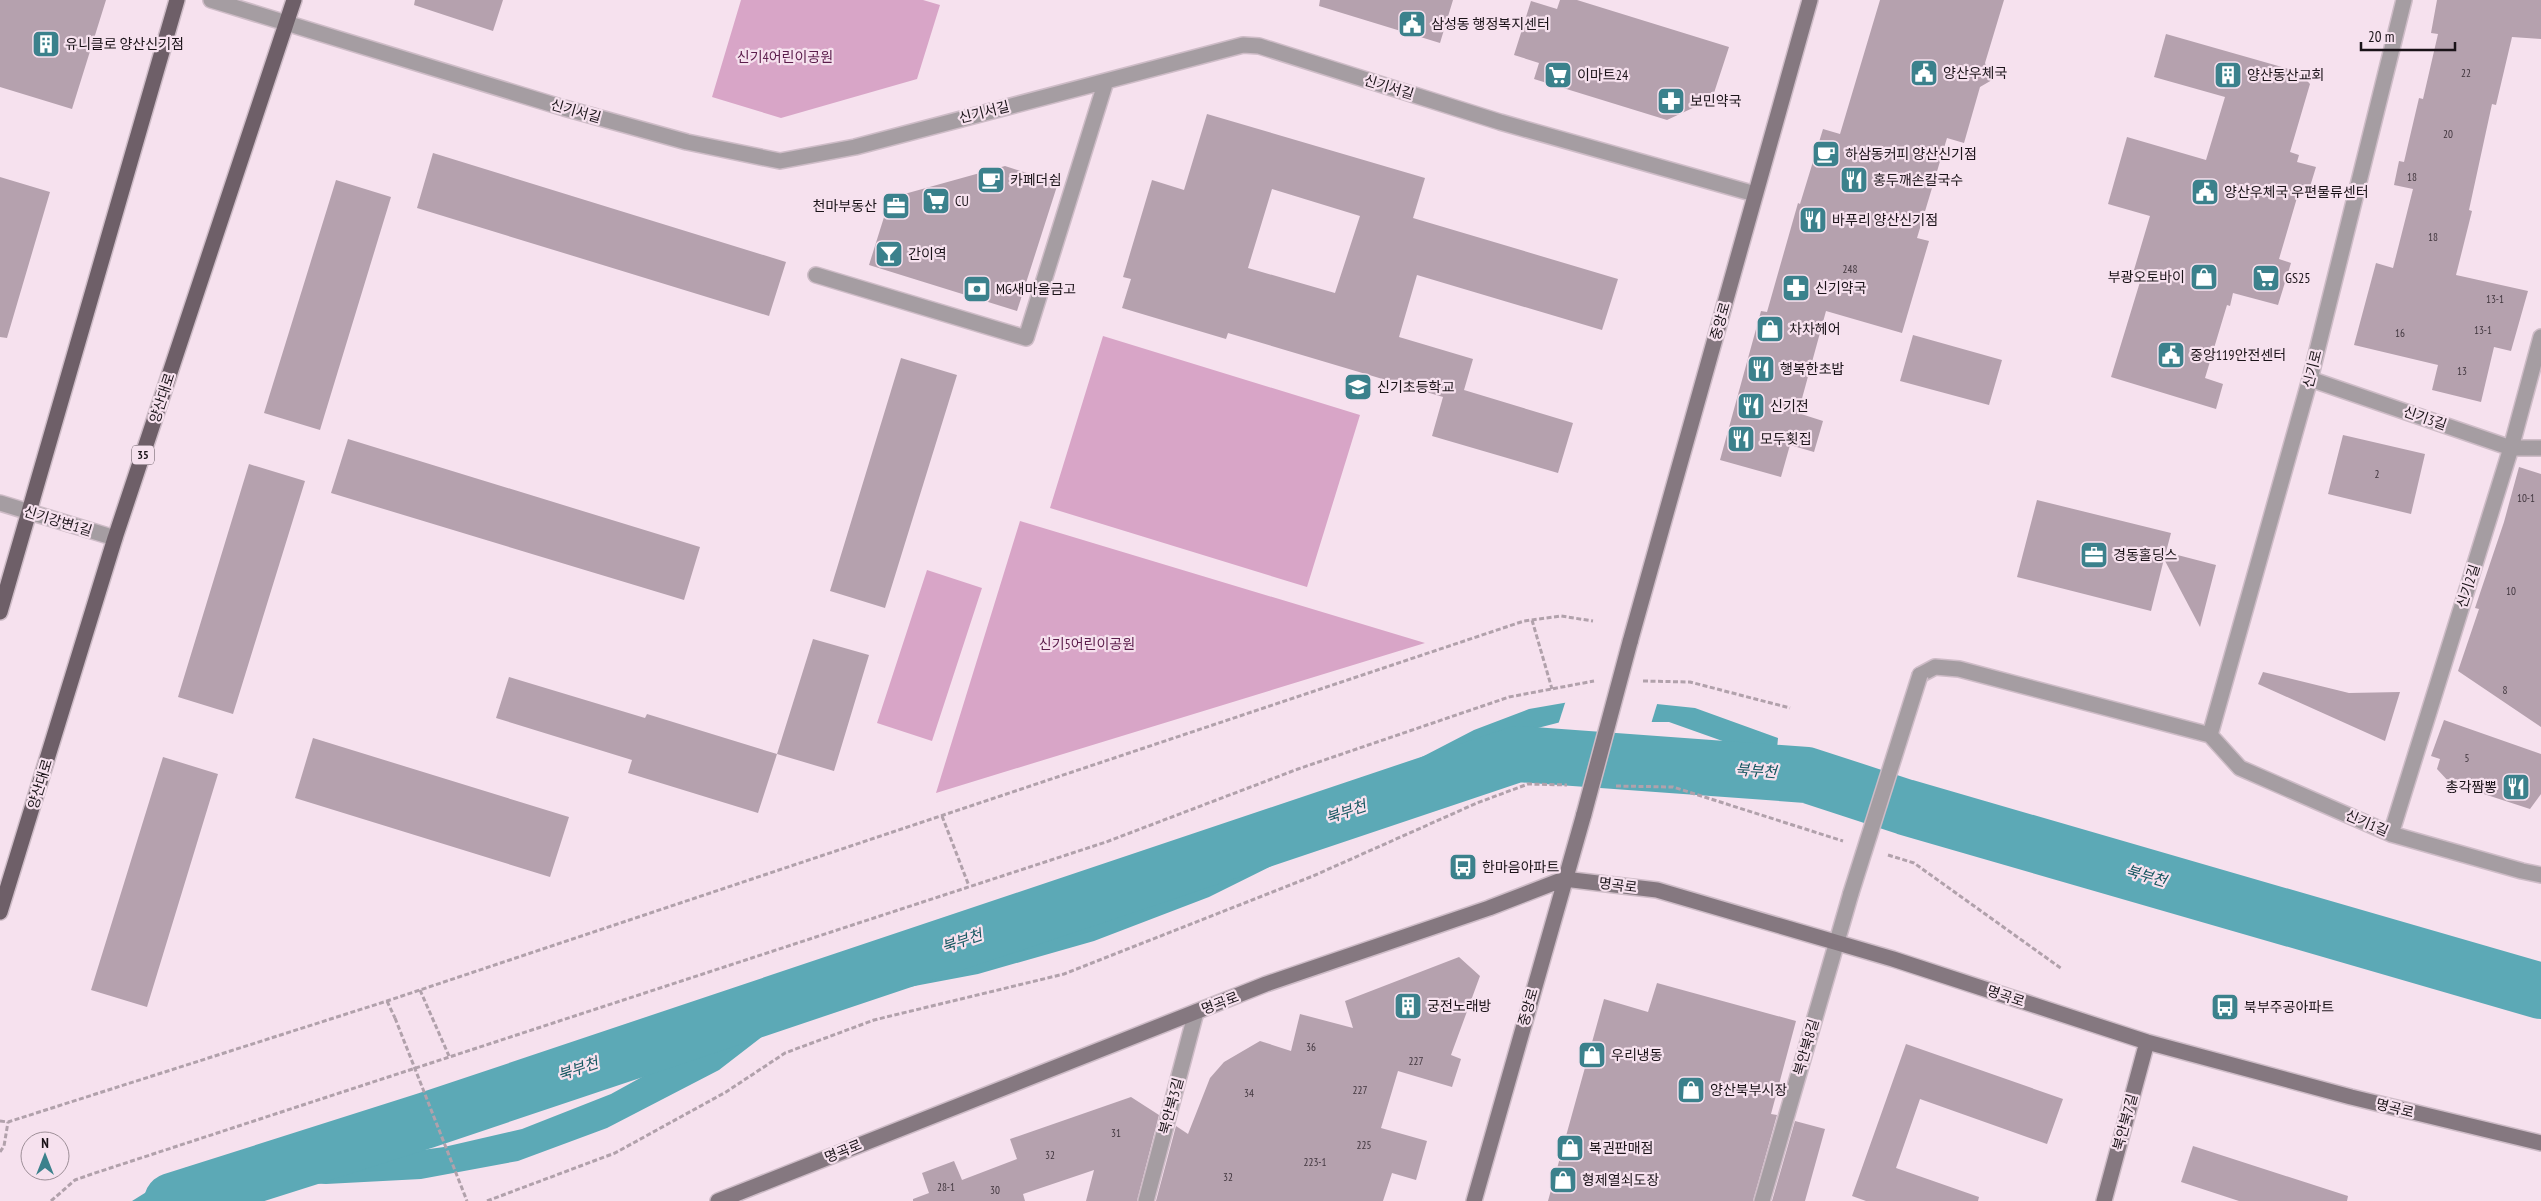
<svg xmlns="http://www.w3.org/2000/svg" width="2541" height="1201" font-family="'PT Sans Narrow','Noto Sans KR',sans-serif">
<style>
.green{fill:#d8a5c7}
.water{fill:#5ca9b6}
.pier{fill:#f6e1ee}
.lines{fill:none;stroke-linecap:round;stroke-linejoin:round}
.river{stroke:#5ca9b6;stroke-width:56}
.building{fill:#b5a1ae;fill-rule:evenodd}
.street-casing{stroke:#cebcc7;stroke-width:18}
.secondary-casing{stroke:#cebcc7;stroke-width:18}
.primary-casing{stroke:#cebcc7;stroke-width:18}
.path{stroke:#b1a1ab;stroke-width:3;stroke-dasharray:5 2.5;stroke-linecap:butt}
.street{stroke:#a59da2;stroke-width:15}
.secondary{stroke:#857880;stroke-width:15}
.primary{stroke:#6e5f68;stroke-width:15}
.street-bridge-casing{stroke:#cebcc7;stroke-width:18;stroke-linecap:butt}
.secondary-bridge-casing{stroke:#cebcc7;stroke-width:18;stroke-linecap:butt}
.path-bridge{stroke:#b1a1ab;stroke-width:3;stroke-dasharray:5 2.5;stroke-linecap:butt}
.street-bridge{stroke:#a59da2;stroke-width:15}
.secondary-bridge{stroke:#857880;stroke-width:15}
.labels{text-anchor:middle;stroke-width:4.5;stroke-linejoin:round;paint-order:stroke}
.number-label{font-size:11px;fill:#41363e}
.shield{fill:#f6e1ee;stroke:#5c5158;stroke-width:1}
.shield-label{font-size:12px;font-weight:bold;fill:#1a1318}
.poi-label{font-size:14px;fill:#1a1318;stroke:#f6e1ee;text-anchor:start}
.park-label{font-size:14px;fill:#5b1d4b;stroke:#f6e1ee}
.street-label{font-size:14px;fill:#1a1318;stroke:#f6e1ee}
.water-label{font-size:15px;font-style:italic;fill:#13565f;stroke:#f6e1ee}
</style>
<rect width="100%" height="100%" fill="#f6e1ee"/>
<path class="green" d="M 741,0 L 923,0 L 940,5 L 917,79 L 781,118 L 712,97 Z
M 1103,336 L 1360,415 L 1307,587 L 1050,508 Z
M 1020,521 L 1425,643 L 936,793 Z
M 927,570 L 982,588 L 932,741 L 877,723 Z"/>
<path class="water" d="M 1575,701 L 1647,703 L 1695,708 L 1778,738 L 1776,760 L 1669,722 L 1561,722 L 1511,735 L 1452,754 L 1411,783 L 1386,809 L 1209,897 L 1094,941 L 978,974 L 830,1002 L 780,1023 L 719,1070 L 607,1128 L 518,1161 L 421,1179 L 326,1184 L 252,1181 L 201,1201 L 132,1201 L 185,1168 L 248,1150 L 308,1158 L 378,1156 L 444,1147 L 522,1129 L 611,1094 L 671,1061 L 754,1009 L 987,935 L 1124,901 L 1240,858 L 1311,826 L 1418,759 L 1474,730 L 1529,709 Z"/>
<path class="pier" d="M 1575,699 L 1647,700 L 1658,701 L 1651,724 L 1558,725 L 1566,700 Z"/>
<g class="lines">
<path class="river" d="M 172,1201 L 427,1120 L 1518,754 L 1807,775 L 1905,807 L 2541,991"/>
</g>
<path class="building" d="M 0,0 L 106,0 L 72,109 L 0,87 Z
M 415,0 L 503,0 L 493,31 L 414,5 Z
M 1320,0 L 1453,0 L 1440,43 L 1319,6 Z
M 1560,0 L 1577,0 L 1729,47 L 1712,99 L 1667,120 L 1534,79 L 1539,63 L 1514,55 L 1531,1 L 1557,9 Z
M 1880,0 L 2004,0 L 1985,63 L 1992,80 L 1980,87 L 1964,143 L 1947,138 L 1917,238 L 1929,241 L 1902,333 L 1826,311 L 1798,413 L 1823,421 L 1814,452 L 1790,445 L 1781,477 L 1720,460 L 1761,311 L 1767,312 L 1798,203 L 1800,204 L 1823,129 L 1840,134 Z
M 2437,0 L 2541,0 L 2541,39 L 2512,37 L 2496,105 L 2492,104 L 2469,210 L 2472,211 L 2456,275 L 2528,291 L 2511,351 L 2494,347 L 2481,402 L 2432,390 L 2438,365 L 2354,345 L 2376,263 L 2393,268 L 2413,189 L 2394,185 L 2399,161 L 2404,162 L 2419,98 L 2423,99 L 2438,34 L 2431,33 Z
M 2166,34 L 2299,72 L 2310,84 L 2290,152 L 2299,155 L 2297,162 L 2316,167 L 2308,193 L 2299,191 L 2279,259 L 2291,263 L 2278,305 L 2233,293 L 2230,306 L 2227,305 L 2205,378 L 2223,384 L 2216,409 L 2111,377 L 2143,272 L 2134,270 L 2150,216 L 2108,204 L 2127,137 L 2206,160 L 2225,97 L 2154,77 Z
M 1207,114 L 1425,178 L 1413,218 L 1618,279 L 1602,330 L 1417,275 L 1399,337 L 1473,359 L 1464,390 L 1573,423 L 1558,473 L 1432,436 L 1443,397 L 1228,333 L 1226,339 L 1122,308 L 1131,279 L 1123,277 L 1152,180 L 1184,190 ZM 1272,189 L 1360,216 L 1335,293 L 1248,268 Z
M 433,153 L 786,262 L 769,316 L 417,208 Z
M 1005,166 L 1058,183 L 1017,311 L 869,265 L 890,198 Z
M 0,177 L 50,192 L 7,338 L 0,337 Z
M 336,180 L 391,197 L 320,430 L 264,413 Z
M 1913,335 L 2002,360 L 1989,405 L 1900,381 Z
M 901,358 L 957,375 L 885,608 L 830,591 Z
M 2343,435 L 2425,454 L 2411,514 L 2328,494 Z
M 348,439 L 700,547 L 684,600 L 331,493 Z
M 249,464 L 305,481 L 233,714 L 178,697 Z
M 2519,467 L 2541,474 L 2541,727 L 2458,671 L 2479,609 L 2475,608 L 2504,522 Z
M 2037,500 L 2171,533 L 2166,552 L 2216,565 L 2200,627 L 2164,559 L 2151,611 L 2017,577 Z
M 813,639 L 869,655 L 834,771 L 777,754 Z
M 2263,672 L 2349,693 L 2400,692 L 2385,741 L 2258,684 Z
M 509,677 L 645,718 L 647,714 L 777,754 L 758,813 L 628,773 L 632,760 L 496,718 Z
M 2444,720 L 2541,754 L 2541,794 L 2530,809 L 2450,783 L 2437,769 L 2440,759 L 2431,756 Z
M 313,738 L 569,817 L 550,877 L 295,798 Z
M 163,757 L 218,774 L 147,1007 L 91,990 Z
M 1459,957 L 1480,976 L 1451,1055 L 1461,1059 L 1452,1087 L 1398,1071 L 1381,1128 L 1427,1141 L 1416,1180 L 1392,1173 L 1383,1201 L 1156,1201 L 1176,1126 L 1188,1134 L 1210,1078 L 1224,1062 L 1260,1041 L 1291,1051 L 1300,1014 L 1353,1028 L 1345,1001 Z
M 1657,983 L 1796,1021 L 1771,1114 L 1777,1115 L 1753,1201 L 1548,1201 L 1604,999 L 1648,1012 Z
M 1906,1044 L 2063,1099 L 2047,1144 L 1920,1099 L 1896,1168 L 1979,1197 L 1978,1201 L 1866,1201 L 1852,1196 Z
M 1131,1097 L 1159,1115 L 1137,1201 L 1086,1201 L 1094,1170 L 1023,1194 L 1025,1201 L 913,1201 L 913,1199 L 929,1193 L 922,1173 L 954,1161 L 962,1180 L 1017,1159 L 1010,1139 Z
M 1795,1121 L 1825,1129 L 1805,1201 L 1772,1201 Z
M 2193,1146 L 2348,1196 L 2347,1201 L 2239,1201 L 2181,1182 Z"/>
<g class="lines">
<defs>
<path id="street" d="M 211,0 L 564,108 L 687,142 L 780,161 L 855,147 L 1243,45 L 1259,46 L 1500,122 L 1755,194
M 816,275 L 1026,338 L 1106,81
M 2310,379 L 2511,448 L 2541,448
M 0,503 L 115,538
M 1920,675 L 1935,667 L 1959,669 L 2210,735
M 2210,735 L 2310,379 L 2404,0
M 2210,735 L 2240,768 L 2391,834 L 2522,871 L 2541,875
M 2391,834 L 2511,448 L 2541,337
M 1146,1201 L 1196,1012
M 1762,1201 L 1851,893"/>
<path id="secondary" d="M 1630,642 L 1810,0
M 718,1201 L 1266,984 L 1489,908 L 1564,879 L 1657,890 L 1893,959 L 2147,1042 L 2351,1097 L 2541,1143
M 1474,1201 L 1584,814
M 2104,1201 L 2147,1042"/>
<path id="primary" d="M 0,612 L 177,0
M 0,912 L 115,538 L 294,0"/>
</defs>
<use href="#street" class="street-casing"/>
<use href="#secondary" class="secondary-casing"/>
<use href="#primary" class="primary-casing"/>
<path class="path" d="M 1532,620 L 1552,689
M 1643,681 L 1690,682 L 1790,708
M 1616,786 L 1673,787 L 1843,841
M 942,816 L 969,886
M 1888,855 L 1914,863 L 2062,969
M 420,990 L 449,1056
M 387,1001 L 395,1018
M 0,1121 L 8,1122 L 387,1001 L 1524,621 L 1561,616 L 1593,621
M 0,1152 L 4,1146 L 8,1122
M 51,1201 L 75,1180 L 92,1174 L 1106,842 L 1298,769 L 1509,697 L 1594,681
M 487,1201 L 615,1153 L 726,1092 L 785,1053 L 874,1020 L 1064,974 L 1313,876 L 1477,803 L 1528,784 L 1567,785"/>
<use href="#street" class="street"/>
<use href="#secondary" class="secondary"/>
<use href="#primary" class="primary"/>
<defs>
<path id="street-bridge" d="M 1851,893 L 1920,675"/>
<path id="secondary-bridge" d="M 1584,814 L 1630,642"/>
</defs>
<use href="#street-bridge" class="street-bridge-casing"/>
<use href="#secondary-bridge" class="secondary-bridge-casing"/>
<path class="path-bridge" d="M 395,1018 L 467,1201"/>
<use href="#street-bridge" class="street-bridge"/>
<use href="#secondary-bridge" class="secondary-bridge"/>
</g>
<defs>
<symbol id="civic-square" viewBox="-11 -11 22 22"><rect x="-9" y="-9" width="18" height="18" rx="4" fill="#3b818c" stroke="#f6e1ee"/><path d="M-.6-6.5H3V-4.5H.6V-3L4-1V1h2V6H-6V1h2V-1L-.6-3ZM-1.2 2.5V6h2.4V2.5Z" fill="#fff"/></symbol>
<symbol id="building-square" viewBox="-11 -11 22 22"><rect x="-9" y="-9" width="18" height="18" rx="4" fill="#3b818c" stroke="#f6e1ee"/><path d="M-4-6H4V6H1V3H-1V6H-4ZM-2.5-4.3h1.7v1.8h-1.7ZM.8-4.3h1.7v1.8H.8ZM-2.5-1h1.7V.8h-1.7ZM.8-1h1.7V.8H.8Z" fill="#fff"/></symbol>
<symbol id="supermarket-square" viewBox="-11 -11 22 22"><rect x="-9" y="-9" width="18" height="18" rx="4" fill="#3b818c" stroke="#f6e1ee"/><path d="M-6-5.5h2.5l.6 2H6L4.5 2H-2.5L-4.4-4H-6ZM-1.5 3.2a1.3 1.3 0 1 0 .1 0ZM3 3.2a1.3 1.3 0 1 0 .1 0Z" fill="#fff"/></symbol>
<symbol id="pharmacy-square" viewBox="-11 -11 22 22"><rect x="-9" y="-9" width="18" height="18" rx="4" fill="#3b818c" stroke="#f6e1ee"/><path d="M-2-6h4v4h4v4h-4v4h-4v-4h-4v-4h4Z" fill="#fff"/></symbol>
<symbol id="cafe-square" viewBox="-11 -11 22 22"><rect x="-9" y="-9" width="18" height="18" rx="4" fill="#3b818c" stroke="#f6e1ee"/><path d="M-5.5-4.5H6V0H3Q3 3.5 0 3.5H-2.5Q-5.5 3.5-5.5 0ZM3-3.2v2h1.7v-2ZM-6 4.5H4V6H-6Z" fill="#fff"/></symbol>
<symbol id="restaurant-square" viewBox="-11 -11 22 22"><rect x="-9" y="-9" width="18" height="18" rx="4" fill="#3b818c" stroke="#f6e1ee"/><path d="M-5-6h1v4h1v-4h1v4h1v-4h1v5L-1.5 .5V6h-2V.5L-5-1ZM5-6V6H3V1.5H1.5Q1.5-4 5-6Z" fill="#fff"/></symbol>
<symbol id="office-square" viewBox="-11 -11 22 22"><rect x="-9" y="-9" width="18" height="18" rx="4" fill="#3b818c" stroke="#f6e1ee"/><path d="M-6-3h4V-5.5h4V-3h4V5H-6ZM-1-4.5V-3h2v-1.5ZM-6 0V1H6V0Z" fill="#fff"/></symbol>
<symbol id="bar-square" viewBox="-11 -11 22 22"><rect x="-9" y="-9" width="18" height="18" rx="4" fill="#3b818c" stroke="#f6e1ee"/><path d="M-6-5H6L.8 .8V4.5H3.5V6h-7V4.5H-.8V.8Z" fill="#fff"/></symbol>
<symbol id="shop-square" viewBox="-11 -11 22 22"><rect x="-9" y="-9" width="18" height="18" rx="4" fill="#3b818c" stroke="#f6e1ee"/><path d="M-5-2.5h2.3a2.7 3.5 0 0 1 5.4 0H5L5.5 6h-11ZM-1.5-2.5h3a1.5 2.3 0 0 0-3 0Z" fill="#fff"/></symbol>
<symbol id="bank-square" viewBox="-11 -11 22 22"><rect x="-9" y="-9" width="18" height="18" rx="4" fill="#3b818c" stroke="#f6e1ee"/><path d="M-6-4H6V4H-6ZM0-2.3a2.3 2.3 0 1 0 0 4.6a2.3 2.3 0 1 0 0-4.6Z" fill="#fff"/></symbol>
<symbol id="school-square" viewBox="-11 -11 22 22"><rect x="-9" y="-9" width="18" height="18" rx="4" fill="#3b818c" stroke="#f6e1ee"/><path d="M0-5L7-2L0 1L-7-2ZM-4 1L0 2.5L4 1V4Q0 6-4 4Z" fill="#fff"/></symbol>
<symbol id="bus-square" viewBox="-11 -11 22 22"><rect x="-9" y="-9" width="18" height="18" rx="4" fill="#3b818c" stroke="#f6e1ee"/><path d="M-5-6H5V4H4V6H2V4H-2V6H-4V4H-5ZM-3.5-4V0h7V-4ZM-3.5 1.2v1.5H-2V1.2ZM2 1.2v1.5H3.5V1.2Z" fill="#fff"/></symbol>
</defs>
<g fill-rule="evenodd">
<use href="#civic-square" x="1396" y="8" width="32" height="32"/>
<use href="#building-square" x="30" y="28" width="32" height="32"/>
<use href="#civic-square" x="1908" y="57" width="32" height="32"/>
<use href="#supermarket-square" x="1542" y="59" width="32" height="32"/>
<use href="#building-square" x="2212" y="59" width="32" height="32"/>
<use href="#pharmacy-square" x="1655" y="85" width="32" height="32"/>
<use href="#cafe-square" x="1810" y="138" width="32" height="32"/>
<use href="#cafe-square" x="975" y="164" width="32" height="32"/>
<use href="#restaurant-square" x="1838" y="164" width="32" height="32"/>
<use href="#civic-square" x="2189" y="176" width="32" height="32"/>
<use href="#supermarket-square" x="920" y="185" width="32" height="32"/>
<use href="#office-square" x="880" y="190" width="32" height="32"/>
<use href="#restaurant-square" x="1797" y="204" width="32" height="32"/>
<use href="#bar-square" x="873" y="238" width="32" height="32"/>
<use href="#shop-square" x="2188" y="261" width="32" height="32"/>
<use href="#supermarket-square" x="2250" y="262" width="32" height="32"/>
<use href="#pharmacy-square" x="1780" y="272" width="32" height="32"/>
<use href="#bank-square" x="961" y="273" width="32" height="32"/>
<use href="#shop-square" x="1754" y="313" width="32" height="32"/>
<use href="#civic-square" x="2155" y="339" width="32" height="32"/>
<use href="#restaurant-square" x="1745" y="353" width="32" height="32"/>
<use href="#school-square" x="1342" y="371" width="32" height="32"/>
<use href="#restaurant-square" x="1735" y="390" width="32" height="32"/>
<use href="#restaurant-square" x="1725" y="423" width="32" height="32"/>
<use href="#office-square" x="2078" y="539" width="32" height="32"/>
<use href="#restaurant-square" x="2500" y="771" width="32" height="32"/>
<use href="#bus-square" x="1447" y="851" width="32" height="32"/>
<use href="#building-square" x="1392" y="990" width="32" height="32"/>
<use href="#bus-square" x="2209" y="991" width="32" height="32"/>
<use href="#shop-square" x="1576" y="1039" width="32" height="32"/>
<use href="#shop-square" x="1675" y="1074" width="32" height="32"/>
<use href="#shop-square" x="1554" y="1132" width="32" height="32"/>
<use href="#shop-square" x="1547" y="1164" width="32" height="32"/>
</g>
<g class="labels">
<g class="number-label">
<text x="2466" y="77">22</text>
<text x="2448" y="138">20</text>
<text x="2412" y="181">18</text>
<text x="2433" y="241">18</text>
<text x="1850" y="273">248</text>
<text x="2495" y="303">13-1</text>
<text x="2483" y="334">13-1</text>
<text x="2400" y="337">16</text>
<text x="2462" y="375">13</text>
<text x="2377" y="478">2</text>
<text x="2526" y="502">10-1</text>
<text x="2511" y="595">10</text>
<text x="2505" y="694">8</text>
<text x="2467" y="762">5</text>
<text x="1311" y="1051">36</text>
<text x="1416" y="1065">227</text>
<text x="1360" y="1094">227</text>
<text x="1249" y="1097">34</text>
<text x="1116" y="1137">31</text>
<text x="1364" y="1149">225</text>
<text x="1050" y="1159">32</text>
<text x="1315" y="1166">223-1</text>
<text x="1228" y="1181">32</text>
<text x="946" y="1191">28-1</text>
<text x="995" y="1194">30</text>
</g>
<rect class="shield" x="132" y="445.5" width="22" height="19" rx="4"/>
<g class="shield-label">
<text x="143" y="459">35</text>
</g>
<g class="poi-label">
<text x="1431" y="29">삼성동 행정복지센터</text>
<text x="65" y="49">유니클로 양산신기점</text>
<text x="1943" y="78">양산우체국</text>
<text x="1577" y="80">이마트24</text>
<text x="2247" y="80">양산동산교회</text>
<text x="1690" y="106">보민약국</text>
<text x="1845" y="159">하삼동커피 양산신기점</text>
<text x="1010" y="185">카페더쉼</text>
<text x="1873" y="185">홍두깨손칼국수</text>
<text x="2224" y="197">양산우체국 우편물류센터</text>
<text x="955" y="206">CU</text>
<text x="877" y="211" text-anchor="end">천마부동산</text>
<text x="1832" y="225">바푸리 양산신기점</text>
<text x="908" y="259">간이역</text>
<text x="2185" y="282" text-anchor="end">부광오토바이</text>
<text x="2285" y="283">GS25</text>
<text x="1815" y="293">신기약국</text>
<text x="996" y="294">MG새마을금고</text>
<text x="1789" y="334">차차헤어</text>
<text x="2190" y="360">중앙119안전센터</text>
<text x="1780" y="374">행복한초밥</text>
<text x="1377" y="392">신기초등학교</text>
<text x="1770" y="411">신기전</text>
<text x="1760" y="444">모두횟집</text>
<text x="2113" y="560">경동홀딩스</text>
<text x="2497" y="792" text-anchor="end">총각짬뽕</text>
<text x="1482" y="872">한마음아파트</text>
<text x="1427" y="1011">궁전노래방</text>
<text x="2244" y="1012">북부주공아파트</text>
<text x="1611" y="1060">우리냉동</text>
<text x="1710" y="1095">양산북부시장</text>
<text x="1589" y="1153">복권판매점</text>
<text x="1582" y="1185">형제열쇠도장</text>
</g>
<g class="park-label">
<text x="785" y="62">신기4어린이공원</text>
<text x="1087" y="649">신기5어린이공원</text>
</g>
<g class="street-label">
<text transform="translate(1389 87) rotate(17)" y="5">신기서길</text>
<text transform="translate(576 111) rotate(16)" y="5">신기서길</text>
<text transform="translate(984 112) rotate(-14)" y="5">신기서길</text>
<text transform="translate(1720 321) rotate(-74)" y="5">중앙로</text>
<text transform="translate(2312 369) rotate(-76)" y="5">신기로</text>
<text transform="translate(162 398) rotate(-72)" y="5">양산대로</text>
<text transform="translate(2425 418) rotate(19)" y="5">신기3길</text>
<text transform="translate(58 521) rotate(17)" y="5">신기강변1길</text>
<text transform="translate(2468 586) rotate(-72)" y="5">신기2길</text>
<text transform="translate(40 784) rotate(-73)" y="5">양산대로</text>
<text transform="translate(2367 823) rotate(23)" y="5">신기1길</text>
<text transform="translate(1618 885) rotate(7)" y="5">명곡로</text>
<text transform="translate(2006 996) rotate(18)" y="5">명곡로</text>
<text transform="translate(1220 1003) rotate(-21)" y="5">명곡로</text>
<text transform="translate(1528 1007) rotate(-74)" y="5">중앙로</text>
<text transform="translate(1806 1047) rotate(-74)" y="5">북안북8길</text>
<text transform="translate(1171 1106) rotate(-75)" y="5">북안북3길</text>
<text transform="translate(2395 1108) rotate(14)" y="5">명곡로</text>
<text transform="translate(2125 1122) rotate(-75)" y="5">북안북7길</text>
<text transform="translate(843 1151) rotate(-22)" y="5">명곡로</text>
</g>
<g class="water-label">
<text transform="translate(1756 771) rotate(4)" y="5">북부천</text>
<text transform="translate(1346 812) rotate(-19)" y="5">북부천</text>
<text transform="translate(2146 876) rotate(16)" y="5">북부천</text>
<text transform="translate(962 941) rotate(-19)" y="5">북부천</text>
<text transform="translate(578 1069) rotate(-19)" y="5">북부천</text>
</g>
</g>
<g transform="translate(45 1156)"><circle r="24" fill="#f6e1ee" stroke="#9e8f98"/>
<path d="M0-4L9 19L0 12L-9 19Z" fill="#3b818c"/>
<text y="-8" font-size="14" font-weight="bold" text-anchor="middle" fill="#1a1318">N</text>
</g>
<path d="M2361 42v8h94v-8" fill="none" stroke="#1a1318" stroke-width="2.5"/>
<text x="2368" y="42" font-size="15" fill="#1a1318" stroke="#f6e1ee" stroke-width="4" paint-order="stroke">20 m</text>
</svg>
